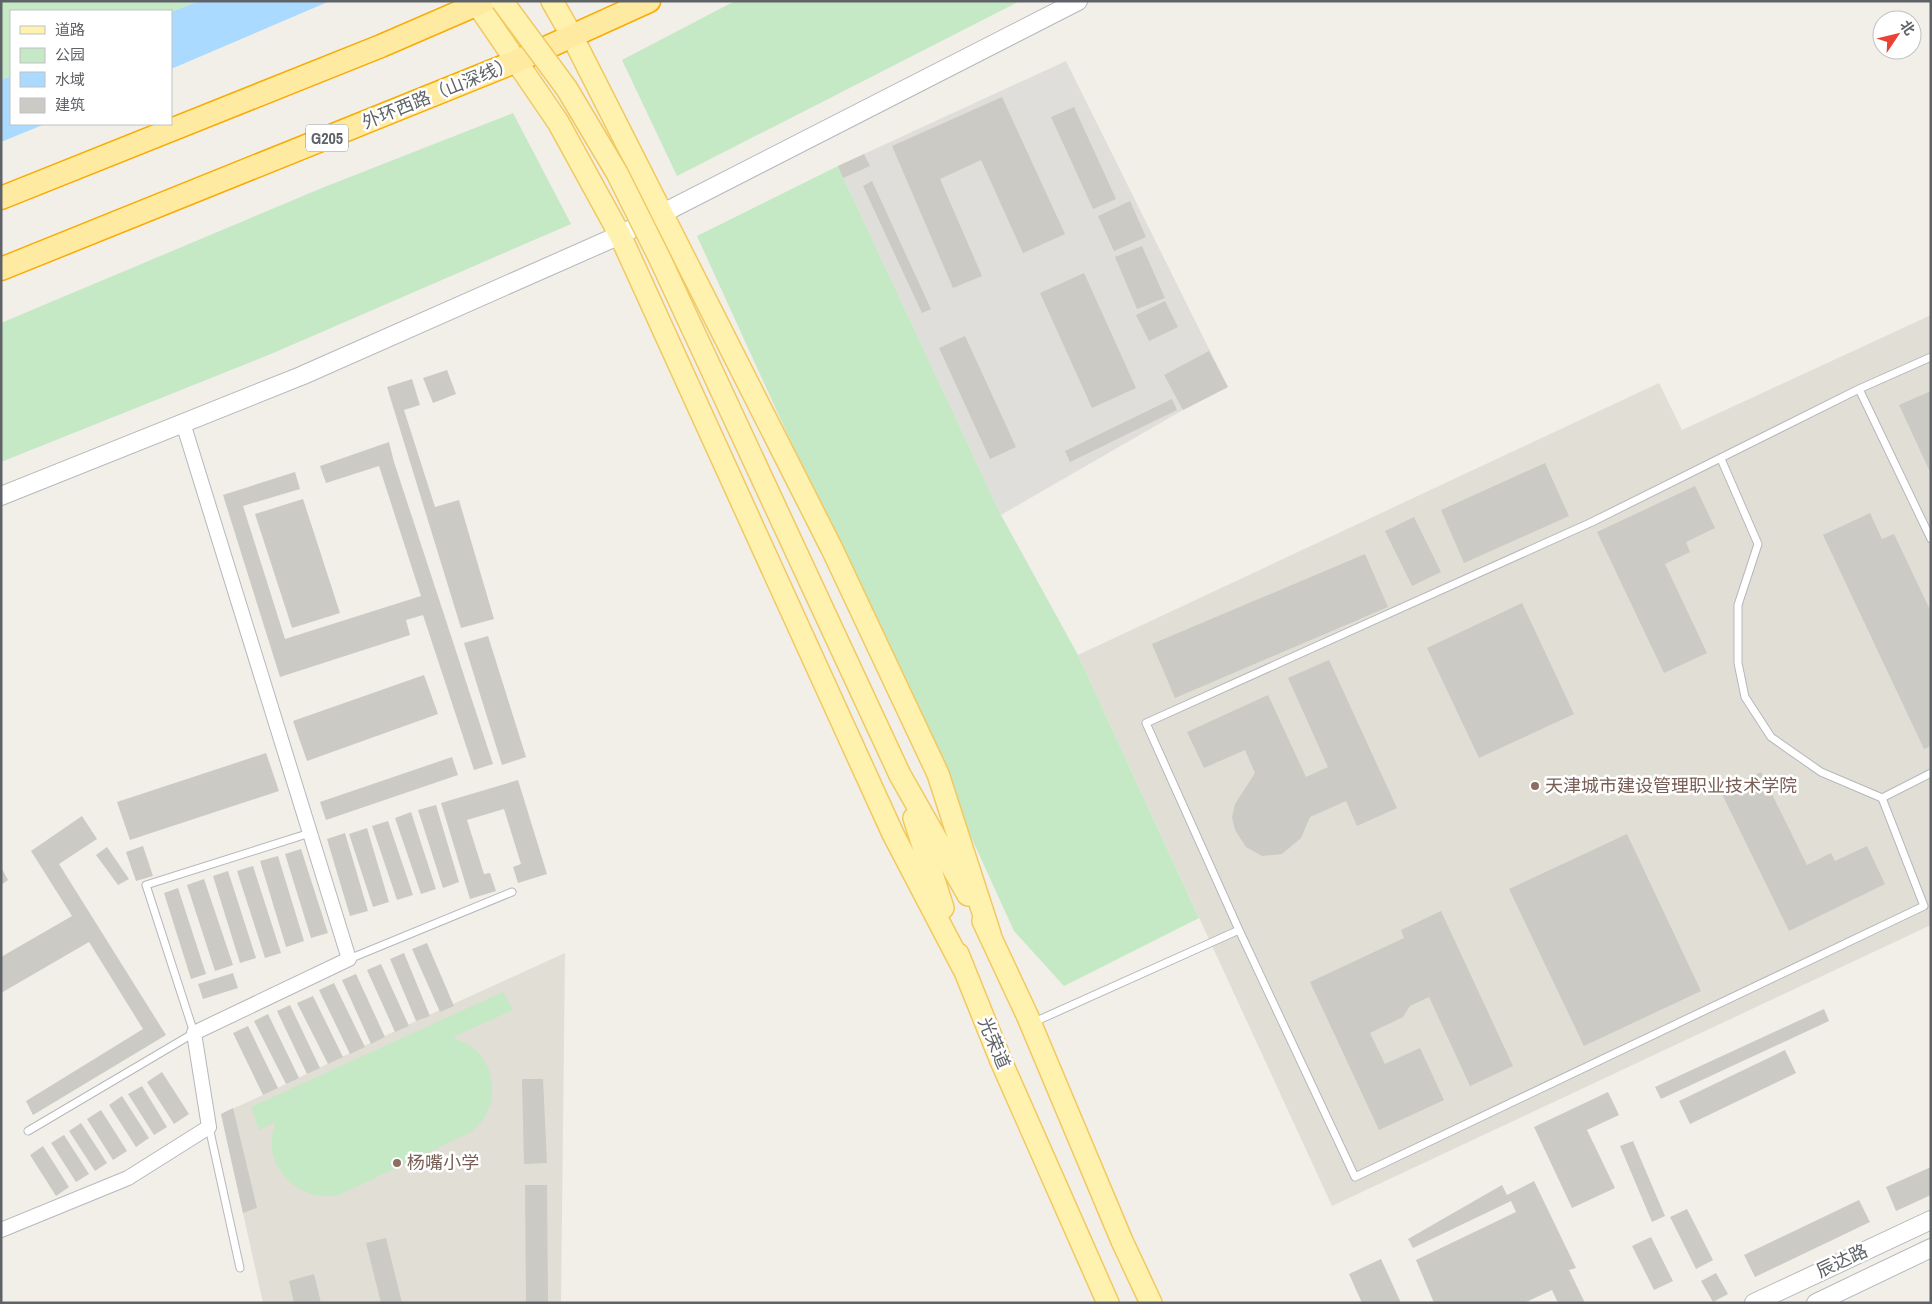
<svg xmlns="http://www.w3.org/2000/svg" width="1932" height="1304" font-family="'Archivo Narrow','Noto Sans SC',sans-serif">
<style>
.industrial{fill:#e0deda}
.education{fill:#e1ded6}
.green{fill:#c5e8c5}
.water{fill:#aadaff}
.building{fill:#cccac5}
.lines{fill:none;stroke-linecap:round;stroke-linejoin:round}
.service-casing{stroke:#b5b8bc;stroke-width:9}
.minor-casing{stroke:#b5b8bc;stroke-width:16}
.tertiary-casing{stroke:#b5b8bc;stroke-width:20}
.primary-casing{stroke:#f2c960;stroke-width:24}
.trunk-casing{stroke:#f9ab00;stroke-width:25}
.service{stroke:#fff;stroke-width:7}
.minor{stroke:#fff;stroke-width:14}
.tertiary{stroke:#fff;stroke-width:18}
.primary{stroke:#fff2af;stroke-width:21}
.trunk{stroke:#feeaa1;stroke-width:22}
.primary-bridge-casing{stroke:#f2c960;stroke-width:24;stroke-linecap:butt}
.primary-bridge{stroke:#fff2af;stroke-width:21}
.education-dot{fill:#8d6e63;stroke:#fff;stroke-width:2}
.labels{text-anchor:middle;stroke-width:5;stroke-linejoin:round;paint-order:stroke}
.shield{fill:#fff;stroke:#8f9295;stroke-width:1}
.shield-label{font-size:16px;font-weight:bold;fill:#5f6368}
.street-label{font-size:18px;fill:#5f6368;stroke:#fff}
.education-label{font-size:18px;fill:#785e54;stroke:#fff;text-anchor:start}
</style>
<rect width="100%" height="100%" fill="#f1efe8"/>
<path class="industrial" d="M 1066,61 L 1228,387 L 1183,410 L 1001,515 L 838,166 Z"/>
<path class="education" d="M 1931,315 L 1931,925 L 1332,1206 L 1078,655 L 1659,383 L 1682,430 Z
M 565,953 L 561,1303 L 263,1303 L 221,1114 L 263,1095 L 416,1021 Z"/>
<path class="green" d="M 1,1 L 199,1 L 171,12 L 11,11 L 11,76 L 1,80 Z
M 735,1 L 1020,1 L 677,176 L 622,60 Z
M 513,113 L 571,224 L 271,354 L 1,462 L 1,323 L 322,188 Z
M 838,166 L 1001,515 L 1078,655 L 1199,918 L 1064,986 L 1014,931 L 697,236 Z
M 503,992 L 513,1010 L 453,1037 C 459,1041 468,1043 473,1048 C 494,1065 498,1095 484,1118 C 481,1123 475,1128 471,1132 L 339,1195 C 332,1195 322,1197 315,1195 C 289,1189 269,1164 272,1137 C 272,1132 275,1126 276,1122 L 259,1130 L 251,1107 Z"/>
<path class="water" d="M 199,1 L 330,1 L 171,69 L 171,12 Z
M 11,76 L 11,124 L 45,124 L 1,142 L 1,80 Z"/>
<path class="building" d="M 1002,97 L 1065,234 L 1023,253 L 981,160 L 940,179 L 982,276 L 953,288 L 892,146 Z
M 1074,107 L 1116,199 L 1093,209 L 1051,117 Z
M 864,154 L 870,166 L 843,178 L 838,166 Z
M 872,181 L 931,309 L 922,313 L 863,186 Z
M 1130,201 L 1146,237 L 1114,251 L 1098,216 Z
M 1142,246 L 1165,298 L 1137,309 L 1115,257 Z
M 1084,273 L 1136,388 L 1092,408 L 1040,293 Z
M 1165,301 L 1178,327 L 1149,341 L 1136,315 Z
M 965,336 L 1016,447 L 990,459 L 939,348 Z
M 1209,351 L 1228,387 L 1183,410 L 1164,375 Z
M 447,370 L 456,394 L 433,403 L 423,378 Z
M 412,379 L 420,405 L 404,410 L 435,507 L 459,500 L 494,619 L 461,628 L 387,387 Z
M 1931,391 L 1931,474 L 1899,405 Z
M 1172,399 L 1177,410 L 1070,462 L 1065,451 Z
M 389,442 L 394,462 L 493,764 L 474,770 L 423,615 L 406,620 L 410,635 L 280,677 L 223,495 L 295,472 L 300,489 L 243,506 L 285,639 L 421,596 L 379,466 L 326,483 L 320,466 Z
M 1545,463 L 1569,516 L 1464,563 L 1441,510 Z
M 1695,486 L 1715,528 L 1686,542 L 1690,552 L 1665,564 L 1707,653 L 1664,673 L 1597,532 Z
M 303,499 L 340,613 L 292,628 L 255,514 Z
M 1870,513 L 1882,539 L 1894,534 L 1931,612 L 1931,746 L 1924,749 L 1823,535 Z
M 1414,517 L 1441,572 L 1412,586 L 1385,531 Z
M 1365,554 L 1388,607 L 1175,698 L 1152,644 Z
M 1522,603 L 1574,714 L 1479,758 L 1427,648 Z
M 488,636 L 526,757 L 502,765 L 464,643 Z
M 1329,660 L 1397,808 L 1357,826 L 1346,801 L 1310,817 L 1301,838 L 1282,854 L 1262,856 L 1246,847 L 1235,830 L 1232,817 L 1235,804 L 1255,773 L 1245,750 L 1204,768 L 1187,732 L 1268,695 L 1306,777 L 1328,767 L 1288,678 Z
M 424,675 L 438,714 L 307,761 L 293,721 Z
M 266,753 L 279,791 L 130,840 L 117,802 Z
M 452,757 L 458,775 L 326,820 L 320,802 Z
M 1761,772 L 1807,865 L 1831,853 L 1835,861 L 1867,846 L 1885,884 L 1789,931 L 1721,792 Z
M 518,780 L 547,874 L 518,883 L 513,867 L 521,864 L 504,809 L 467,820 L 484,874 L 490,873 L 496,891 L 470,899 L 441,803 Z
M 436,805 L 459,882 L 443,888 L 418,810 Z
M 411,812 L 436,889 L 421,894 L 395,818 Z
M 82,816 L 97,839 L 59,864 L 166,1035 L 33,1115 L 26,1101 L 143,1029 L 89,942 L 1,993 L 1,957 L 72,916 L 31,851 Z
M 388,821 L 413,895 L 397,900 L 372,826 Z
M 367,828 L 389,902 L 373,907 L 349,834 Z
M 345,833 L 368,911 L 350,916 L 327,839 Z
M 1627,834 L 1701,991 L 1584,1046 L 1509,889 Z
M 143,846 L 153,876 L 136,881 L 126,852 Z
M 107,847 L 129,879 L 118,885 L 96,855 Z
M 301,849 L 328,933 L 311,938 L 285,854 Z
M 278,856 L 304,941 L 286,947 L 260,861 Z
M 253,866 L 281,953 L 265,958 L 237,871 Z
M 1,867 L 8,880 L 1,885 Z
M 228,871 L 256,958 L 240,963 L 213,876 Z
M 204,879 L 233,965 L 215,971 L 187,885 Z
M 178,888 L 206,974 L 191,979 L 164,893 Z
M 1441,911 L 1513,1066 L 1470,1086 L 1429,997 L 1410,1006 L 1403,1017 L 1370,1033 L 1385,1064 L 1420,1048 L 1444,1100 L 1379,1130 L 1310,982 L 1404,938 L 1401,930 Z
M 427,943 L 454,1006 L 440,1012 L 412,949 Z
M 404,953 L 430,1016 L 416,1021 L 390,959 Z
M 381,964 L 409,1026 L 395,1032 L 367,970 Z
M 233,973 L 238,988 L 203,999 L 198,984 Z
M 356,974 L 385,1037 L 371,1044 L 342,980 Z
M 334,983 L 365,1047 L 350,1054 L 319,990 Z
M 313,996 L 343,1057 L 328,1064 L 297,1003 Z
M 290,1005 L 320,1068 L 307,1074 L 277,1011 Z
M 1824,1009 L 1829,1021 L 1661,1099 L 1655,1087 Z
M 268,1014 L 299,1078 L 286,1084 L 254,1021 Z
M 248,1026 L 278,1088 L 263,1095 L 233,1033 Z
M 1785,1050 L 1796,1073 L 1690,1124 L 1679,1101 Z
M 162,1072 L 189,1114 L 174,1124 L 147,1082 Z
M 522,1079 L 543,1079 L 547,1163 L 524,1164 Z
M 142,1086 L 167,1127 L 154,1135 L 128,1094 Z
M 1608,1092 L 1619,1115 L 1587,1130 L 1615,1188 L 1572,1208 L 1534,1127 Z
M 122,1096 L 149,1138 L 136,1147 L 109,1105 Z
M 233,1108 L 257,1208 L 243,1213 L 221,1114 Z
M 101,1110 L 127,1151 L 113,1160 L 87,1119 Z
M 81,1123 L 107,1163 L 95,1171 L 69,1131 Z
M 64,1135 L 89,1174 L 76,1182 L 51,1143 Z
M 1633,1141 L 1665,1216 L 1652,1222 L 1620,1146 Z
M 43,1146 L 69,1187 L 56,1196 L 30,1155 Z
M 1931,1167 L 1931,1195 L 1896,1211 L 1886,1187 Z
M 1534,1181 L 1576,1268 L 1569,1270 L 1585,1303 L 1558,1303 L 1552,1290 L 1524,1303 L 1434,1303 L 1416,1260 L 1516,1212 L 1511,1201 L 1413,1248 L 1408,1239 L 1502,1185 L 1507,1195 Z
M 525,1185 L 547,1185 L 548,1303 L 526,1303 Z
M 1859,1200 L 1870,1222 L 1755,1277 L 1744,1255 Z
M 1687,1209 L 1713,1260 L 1696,1269 L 1670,1217 Z
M 1651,1237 L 1673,1281 L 1654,1290 L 1632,1246 Z
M 386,1238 L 402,1303 L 381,1303 L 366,1243 Z
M 1381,1259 L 1401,1303 L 1362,1303 L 1349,1274 Z
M 1716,1273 L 1728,1294 L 1713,1302 L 1701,1281 Z
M 314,1274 L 321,1303 L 294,1303 L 289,1281 Z"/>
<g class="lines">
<defs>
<path id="service" d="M 1859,389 L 1931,539
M 1721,459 L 1758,544 L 1738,605 L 1738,663 L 1745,697 L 1771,737 L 1821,772 L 1882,798 L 1931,773
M 1882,798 L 1924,906 L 1355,1177 L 1239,930 L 1146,723 L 1592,522 L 1859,389 L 1931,357
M 349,959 L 512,892
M 1032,1023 L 1239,930
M 209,1127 L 240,1268
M 28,1131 L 194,1033 L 146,885 L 310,833"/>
<path id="minor" d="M 1,1230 L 128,1178 L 209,1127 L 194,1033 L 349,959 L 183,423"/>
<path id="tertiary" d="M 1,496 L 301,376 L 620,235 L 1078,1
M 1754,1303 L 1931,1220
M 1816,1303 L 1931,1248"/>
<path id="primary" d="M 475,1 L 558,122 L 620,235 L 893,834 L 963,968
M 552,1 L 572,36 L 832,549 L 938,774 L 990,934
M 900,775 L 968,895
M 914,818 L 943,908
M 983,921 L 1027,1015 L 1122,1241 L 1151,1303
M 958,954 L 1001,1061 L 1108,1303"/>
<path id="trunk" d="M 1,198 L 381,46 L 485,1
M 1,269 L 517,61 L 649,1"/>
</defs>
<use href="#service" class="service-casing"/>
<use href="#minor" class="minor-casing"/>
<use href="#tertiary" class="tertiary-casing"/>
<use href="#primary" class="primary-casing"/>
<use href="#trunk" class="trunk-casing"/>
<use href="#service" class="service"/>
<use href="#minor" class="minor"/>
<use href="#tertiary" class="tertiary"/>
<use href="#primary" class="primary"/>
<use href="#trunk" class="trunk"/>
<defs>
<path id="primary-bridge" d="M 502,1 L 567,89 L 617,173 L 660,259 L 900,775"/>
</defs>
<use href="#primary-bridge" class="primary-bridge-casing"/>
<use href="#primary-bridge" class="primary-bridge"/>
</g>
<g class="education-dot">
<circle cx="1535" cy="786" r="5"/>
<circle cx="397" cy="1163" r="5"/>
</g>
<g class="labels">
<rect class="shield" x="306" y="124.5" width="42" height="27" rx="4"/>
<g class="shield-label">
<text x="327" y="144">G205</text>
</g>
<g class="street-label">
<text transform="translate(438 93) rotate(-22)" y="6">外环西路（山深线）</text>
<text transform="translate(994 1043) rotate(67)" y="6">光荣道</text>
<text transform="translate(1842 1261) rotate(-25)" y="6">辰达路</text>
</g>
<g class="education-label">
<text x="1545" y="792">天津城市建设管理职业技术学院</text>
<text x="407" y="1169">杨嘴小学</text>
</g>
</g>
<rect width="1932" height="1304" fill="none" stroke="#5f6368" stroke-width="5"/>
<rect x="10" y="10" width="162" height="115" fill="#ffffff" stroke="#bfc1c3"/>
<rect x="20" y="26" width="25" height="8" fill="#fff2af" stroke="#bfc1c3"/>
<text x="55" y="35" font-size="15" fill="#5f6368">道路</text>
<rect x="20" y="48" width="25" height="15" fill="#c5e8c5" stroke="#bfc1c3"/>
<text x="55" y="60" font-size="15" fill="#5f6368">公园</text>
<rect x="20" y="72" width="25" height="15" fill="#aadaff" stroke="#bfc1c3"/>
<text x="55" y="85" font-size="15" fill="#5f6368">水域</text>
<rect x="20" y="98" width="25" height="15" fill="#cccac5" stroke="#bfc1c3"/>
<text x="55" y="110" font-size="15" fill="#5f6368">建筑</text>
<g transform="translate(1897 35) rotate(55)"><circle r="24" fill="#ffffff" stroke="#bfc1c3"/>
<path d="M0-4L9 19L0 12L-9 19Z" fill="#ea4335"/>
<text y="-8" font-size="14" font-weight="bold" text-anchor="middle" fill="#5f6368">北</text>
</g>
</svg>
